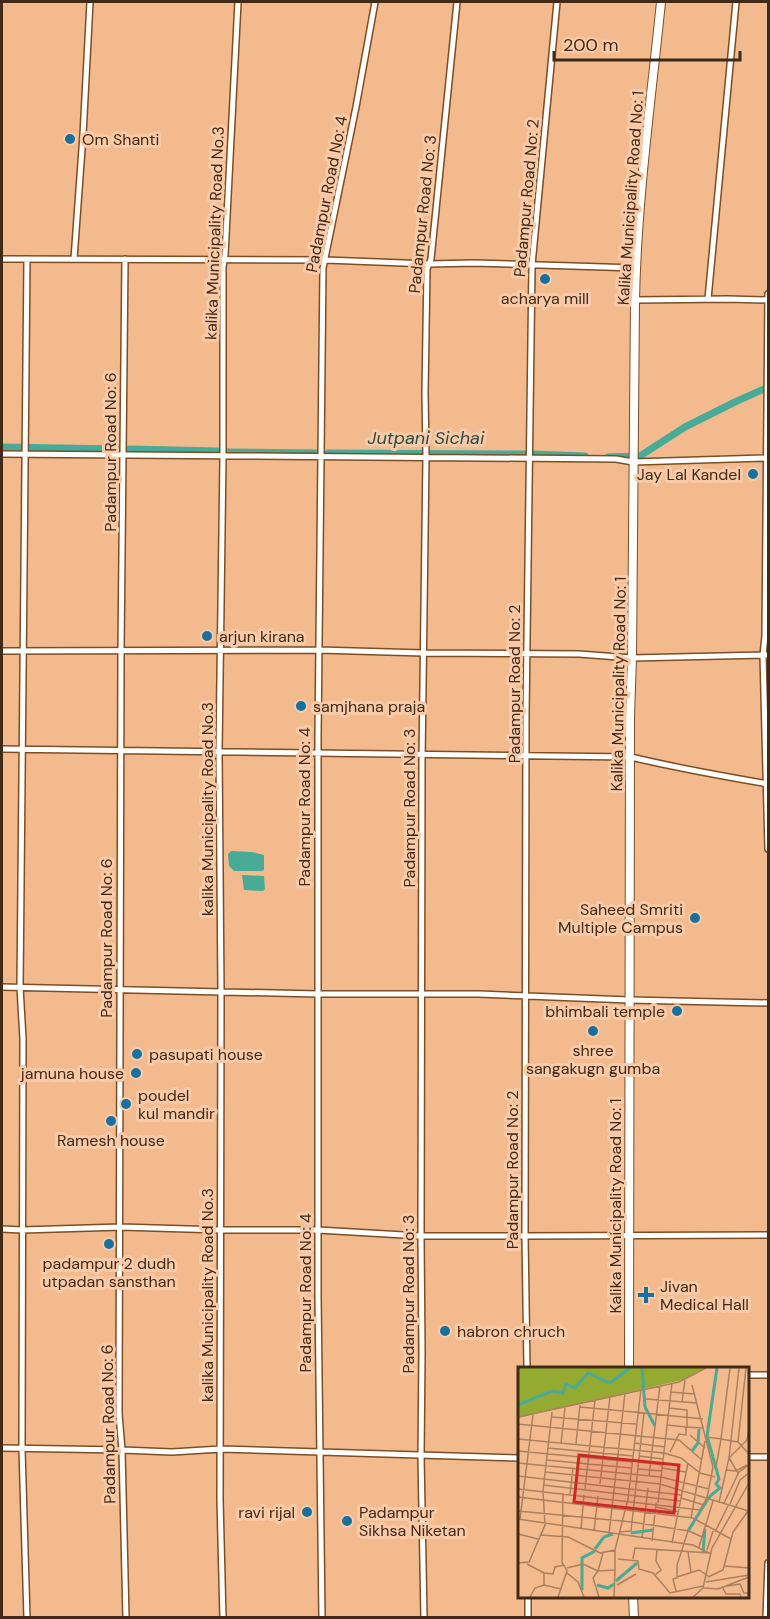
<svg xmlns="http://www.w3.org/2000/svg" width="770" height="1619" font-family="'DM Sans',sans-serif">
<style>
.water{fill:#47ab98}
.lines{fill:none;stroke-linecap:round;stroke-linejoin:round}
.canal{stroke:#47ab98;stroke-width:7}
.street-casing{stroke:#7e4d22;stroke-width:8}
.secondary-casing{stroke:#7e4d22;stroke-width:10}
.street{stroke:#fff;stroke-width:5}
.secondary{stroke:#fff;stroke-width:8}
.poi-dot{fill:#18709f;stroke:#f8caa7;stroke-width:2}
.labels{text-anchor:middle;stroke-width:6;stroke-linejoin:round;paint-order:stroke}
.poi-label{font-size:16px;fill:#402a18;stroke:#f8caa7;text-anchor:start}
.street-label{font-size:16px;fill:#402a18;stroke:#f8caa7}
.water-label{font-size:18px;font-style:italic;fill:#2d4b45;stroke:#f8caa7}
.inset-river{fill:none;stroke:#47ab98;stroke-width:3}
.inset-road{fill:none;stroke:#ab805f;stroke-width:1.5}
.view{fill:#ce2827;fill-opacity:0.15;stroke:#ce2827;stroke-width:3}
.inset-edge{fill:none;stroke:#402a18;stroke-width:3}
</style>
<rect width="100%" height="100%" fill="#f3ba8e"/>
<path class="water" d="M 231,851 L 252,852 L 264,855 L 264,870 L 262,871 L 234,871 L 229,866 L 228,854 Z
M 242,875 L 264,876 L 265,889 L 263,891 L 244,890 Z"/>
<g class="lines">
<path class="canal" d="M 2,447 L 120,449
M 129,449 L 218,451
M 225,452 L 318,453
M 328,453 L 524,454
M 533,454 L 585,456
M 608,457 L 640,456 L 685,427 L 735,402 L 764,389"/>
<defs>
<path id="street" d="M 2,259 L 326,260 L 429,264 L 474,263 L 636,268
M 27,259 L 20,987 L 23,1039 L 22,1449 L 27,1618
M 74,259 L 83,135 L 90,2
M 125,259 L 121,650 L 119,1414 L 122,1450 L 126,1618
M 768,294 L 765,636 L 763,655 L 768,849
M 708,299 L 736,2
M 635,300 L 728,299 L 768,300
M 2,454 L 616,459 L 633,462 L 768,458
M 2,651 L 319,650 L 423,653 L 579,654 L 632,658 L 768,655
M 2,749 L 631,757 C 676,768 722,776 768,784
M 2,987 L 318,994 L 479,994 L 629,1000 L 768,1003
M 2,1229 L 22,1230 L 121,1227 L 221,1230 L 318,1230 L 421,1236 L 525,1236 L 768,1235
M 527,1368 L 525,1236 L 526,714 L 532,265 L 557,2
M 748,1375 L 768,1375
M 2,1448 L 122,1450 L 172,1452 L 221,1449 L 520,1458
M 748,1457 L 768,1457
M 528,1596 L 528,1618
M 223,1618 L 220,1500 L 221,991 L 219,752 L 223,456 L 223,267 L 225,255 L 238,2
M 322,1618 L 318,1296 L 318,737 L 323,268 L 356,107 L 375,2
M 424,1618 L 421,1456 L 422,1353 L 421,1236 L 422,761 L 426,457 L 425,392 L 427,269 L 431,259 L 457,2
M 766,1618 L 768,1563"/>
<path id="secondary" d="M 629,1368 L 630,716 L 632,658 L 635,300 C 637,200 651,101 661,2
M 633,1596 L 634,1618"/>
</defs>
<use href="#street" class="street-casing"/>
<use href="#secondary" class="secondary-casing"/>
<use href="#street" class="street"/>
<use href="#secondary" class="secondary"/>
</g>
<g class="poi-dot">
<circle cx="70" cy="139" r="6"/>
<circle cx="545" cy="279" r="6"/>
<circle cx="753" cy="474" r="6"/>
<circle cx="207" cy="636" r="6"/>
<circle cx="301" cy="706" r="6"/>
<circle cx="695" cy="918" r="6"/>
<circle cx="677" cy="1011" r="6"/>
<circle cx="593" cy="1031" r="6"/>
<circle cx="137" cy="1054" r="6"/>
<circle cx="136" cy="1073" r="6"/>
<circle cx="126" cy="1104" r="6"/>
<circle cx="111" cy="1121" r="6"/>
<circle cx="109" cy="1244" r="6"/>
<path d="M643 1286h6v6h6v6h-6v6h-6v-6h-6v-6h6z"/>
<circle cx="445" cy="1331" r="6"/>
<circle cx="307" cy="1512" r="6"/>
<circle cx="347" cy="1521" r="6"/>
</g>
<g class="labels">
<g class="poi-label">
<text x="82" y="145">Om Shanti</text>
<text x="545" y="304" text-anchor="middle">acharya mill</text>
<text x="741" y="480" text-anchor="end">Jay Lal Kandel</text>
<text x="219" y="642">arjun kirana</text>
<text x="313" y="712">samjhana praja</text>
<text x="683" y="915" text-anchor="end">Saheed Smriti<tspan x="683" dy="18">Multiple Campus</tspan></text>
<text x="665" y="1017" text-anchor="end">bhimbali temple</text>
<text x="593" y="1056" text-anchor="middle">shree<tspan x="593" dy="18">sangakugn gumba</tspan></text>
<text x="149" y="1060">pasupati house</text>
<text x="124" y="1079" text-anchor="end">jamuna house</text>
<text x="138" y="1101">poudel<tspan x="138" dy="18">kul mandir</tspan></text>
<text x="111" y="1146" text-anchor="middle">Ramesh house</text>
<text x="109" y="1269" text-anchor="middle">padampur 2 dudh<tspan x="109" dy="18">utpadan sansthan</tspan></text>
<text x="660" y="1292">Jivan<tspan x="660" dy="18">Medical Hall</tspan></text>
<text x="457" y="1337">habron chruch</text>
<text x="295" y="1518" text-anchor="end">ravi rijal</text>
<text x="359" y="1518">Padampur<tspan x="359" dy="18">Sikhsa Niketan</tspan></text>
</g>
<g class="street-label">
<text transform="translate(326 194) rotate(-79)" y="6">Padampur Road No: 4</text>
<text transform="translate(526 198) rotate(-85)" y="6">Padampur Road No: 2</text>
<text transform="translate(630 198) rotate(-86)" y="6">Kalika Municipality Road No: 1</text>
<text transform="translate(422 214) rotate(-84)" y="6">Padampur Road No: 3</text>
<text transform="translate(214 233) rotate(-88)" y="6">kalika Municipality Road No.3</text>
<text transform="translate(110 452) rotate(-90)" y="6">Padampur Road No: 6</text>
<text transform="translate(514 684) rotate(-90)" y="6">Padampur Road No: 2</text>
<text transform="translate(618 684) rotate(-89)" y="6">Kalika Municipality Road No: 1</text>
<text transform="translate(304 807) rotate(-90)" y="6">Padampur Road No: 4</text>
<text transform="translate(409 808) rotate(-90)" y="6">Padampur Road No: 3</text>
<text transform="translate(207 809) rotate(-90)" y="6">kalika Municipality Road No.3</text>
<text transform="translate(106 938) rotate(-90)" y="6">Padampur Road No: 6</text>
<text transform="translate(512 1170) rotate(-90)" y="6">Padampur Road No: 2</text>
<text transform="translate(615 1206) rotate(-90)" y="6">Kalika Municipality Road No: 1</text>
<text transform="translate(305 1293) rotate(-90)" y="6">Padampur Road No: 4</text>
<text transform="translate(408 1294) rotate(-90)" y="6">Padampur Road No: 3</text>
<text transform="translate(207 1295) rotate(-90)" y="6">kalika Municipality Road No.3</text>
<text transform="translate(108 1424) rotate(-91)" y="6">Padampur Road No: 6</text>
</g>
<g class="water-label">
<text x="426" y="444">Jutpani Sichai</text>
</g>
</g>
<g transform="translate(518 1367)">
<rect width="231" height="231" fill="#f3ba8e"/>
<path d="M 0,1 L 187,1 L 164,13 L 0,51 L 0,39 L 21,31 L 32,24 L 0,37 Z" fill="#95aa31"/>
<path class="inset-river" d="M 124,1 L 127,40M 0,38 L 34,24 L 45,26 L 48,17 L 57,21 L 70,6 L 92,16 L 112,1M 127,40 L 137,59M 174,84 L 180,76 L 181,62M 190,131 L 202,121 L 198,117 L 201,112 L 189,69 L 199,1M 170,164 L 190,132M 113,166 L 135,163M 77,182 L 86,170 L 95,167M 185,185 L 187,162M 64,197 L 64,191 L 77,184M 98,214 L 119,196M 79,218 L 90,221 L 96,217M 64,223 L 64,198"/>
<path class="inset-road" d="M 231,4 L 231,36M 153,25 L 176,27M 128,32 L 179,36M 164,35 L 167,13M 62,40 L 126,46 L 113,164 L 101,165M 151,41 L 169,43 L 169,60M 126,46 L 185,52M 0,50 L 161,15 L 188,1M 34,50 L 118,57M 0,57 L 161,73 L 184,93M 149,58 L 168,60M 172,68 L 187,81M 188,70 L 203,72 L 212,1M 0,72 L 146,86 L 163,91 L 182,106 L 197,110M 220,75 L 228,1M 43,76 L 47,41M 116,76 L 147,80M 58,77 L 62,38M 30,81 L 115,89M 0,84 L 115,95M 152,85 L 161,67 L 168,68 L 168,60 L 186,61M 121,89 L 145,92M 28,93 L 113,101M 121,95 L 145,98M 0,96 L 143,110 L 191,122M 198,100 L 203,72 L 220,75 L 231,87M 144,101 L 168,105M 120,102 L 144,104M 208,103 L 218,104 L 229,98M 27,105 L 142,117 L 231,144M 220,106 L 211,91 L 229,73 L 231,62M 0,109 L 163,128M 131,109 L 142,18M 82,117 L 92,29M 25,118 L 162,134M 0,122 L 182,143 L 189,131 L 195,100 L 174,18M 67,122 L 77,33M 52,127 L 55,101M 0,130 L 175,151 L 213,172M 163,131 L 186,138M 201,135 L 211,91 L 221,1M 140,136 L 154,16M 206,136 L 221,105 L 231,98M 212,137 L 222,113 L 231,106M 138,140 L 161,145M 0,144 L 114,155 L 171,164 L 184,170M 173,151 L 187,74M 0,152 L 175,178 L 193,187M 2,152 L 15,48M 63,162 L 66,128M 76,164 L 80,129M 197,165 L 211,137M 0,167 L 20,172M 91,167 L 107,26M 22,168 L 50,170 L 82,186 L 97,183 L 110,132 L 123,22M 124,171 L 130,121M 134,174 L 138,136M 154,176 L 170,96M 181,180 L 195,134M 189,183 L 195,164M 170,185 L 173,205M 100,192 L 120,194 L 121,202 L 135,206 L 152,226 L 185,219M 115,192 L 117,181 L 192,186M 0,196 L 11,195 L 27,158 L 25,124 L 34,45M 9,197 L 26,206 L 26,218M 207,199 L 231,201M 49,201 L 65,197 L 80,204 L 97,203 L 97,183M 80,204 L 75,211 L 81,230M 80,204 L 85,186M 26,206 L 35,207 L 37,200 L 46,198M 49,206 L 60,215 L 66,230M 137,208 L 143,203 L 138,194 L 139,182M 159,210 L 181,203 L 190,209M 190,210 L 205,203 L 215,165 L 230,144M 188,215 L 231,208M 99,218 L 118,207M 209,219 L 222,217 L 226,226 L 231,226M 186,221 L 200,222 L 231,210M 205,221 L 208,227 L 222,227 L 223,230M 158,224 L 155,212 L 159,211 L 159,198 L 170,164M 12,230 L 17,221 L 26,218 L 43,222M 40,230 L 49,204 L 44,195 L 45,126M 96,230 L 97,203M 175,230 L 185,221 L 194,181 L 231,116"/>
<path class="view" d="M 61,88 L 161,98 L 156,146 L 56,135 Z"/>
<rect width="231" height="231" class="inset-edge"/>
</g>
<rect width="770" height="1619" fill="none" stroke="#402a18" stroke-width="6"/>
<path d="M554 51v9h186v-9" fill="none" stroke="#402a18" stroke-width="3"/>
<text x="563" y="51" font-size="18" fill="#402a18" stroke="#f8caa7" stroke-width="4.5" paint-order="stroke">200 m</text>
</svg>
